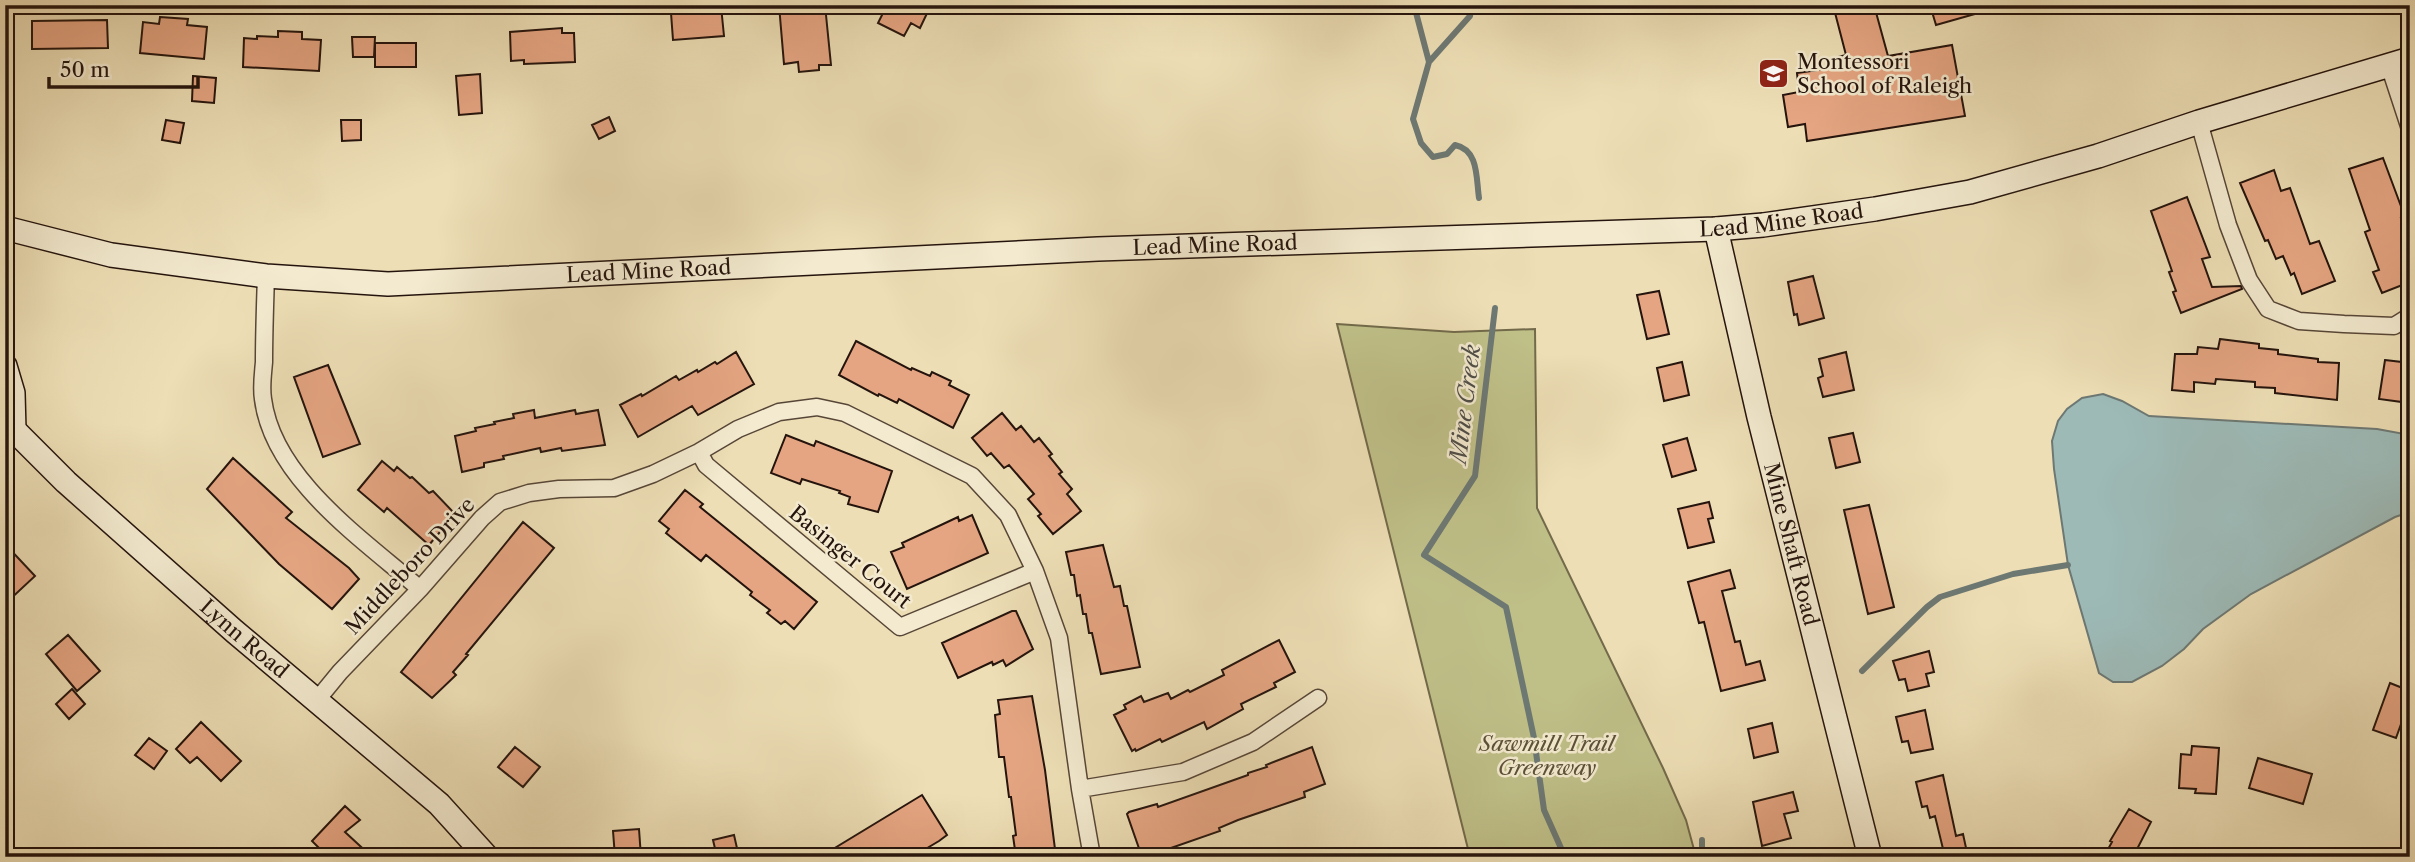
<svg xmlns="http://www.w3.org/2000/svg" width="2415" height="862" font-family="'Libre Caslon Text',serif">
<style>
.green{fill:#bfbf88;stroke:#726a4a;stroke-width:2}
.water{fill:#9dbab7;stroke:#6d7873;stroke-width:2}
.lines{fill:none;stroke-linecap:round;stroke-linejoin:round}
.stream{stroke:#6d7873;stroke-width:6}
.building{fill:#e5a582;stroke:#25140d;stroke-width:2}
.street-casing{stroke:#574637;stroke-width:19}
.secondary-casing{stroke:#25140d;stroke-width:26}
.street{stroke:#f3eacf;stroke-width:16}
.secondary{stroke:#f3eacf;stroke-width:23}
.labels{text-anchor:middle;stroke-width:5;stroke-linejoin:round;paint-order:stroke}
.poi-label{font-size:21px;fill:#25140d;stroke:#f3eacf;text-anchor:start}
.street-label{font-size:21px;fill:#25140d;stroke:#f3eacf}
.park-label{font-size:21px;font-style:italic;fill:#5b5038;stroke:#f3eacf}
.water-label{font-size:23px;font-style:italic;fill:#4f4e48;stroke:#f3eacf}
</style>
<rect width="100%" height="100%" fill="#eddeb5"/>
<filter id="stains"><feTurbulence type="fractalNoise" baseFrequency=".00286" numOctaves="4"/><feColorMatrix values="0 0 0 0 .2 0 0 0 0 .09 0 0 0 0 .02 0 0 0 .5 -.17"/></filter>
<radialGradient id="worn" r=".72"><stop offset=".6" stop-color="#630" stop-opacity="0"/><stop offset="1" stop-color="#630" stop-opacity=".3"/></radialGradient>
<path class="green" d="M 1337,324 L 1454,332 L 1535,329 L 1537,508 L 1663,768 L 1686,820 L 1696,857 L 1470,857 Z"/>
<path class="water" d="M 2103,394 L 2122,401 L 2149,416 L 2377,429 L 2410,435 L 2410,512 L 2395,517 L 2251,594 L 2203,629 L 2184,649 L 2162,666 L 2132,682 L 2113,682 L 2099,673 L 2068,565 L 2054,469 L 2052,441 L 2058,421 L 2067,409 L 2082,398 Z"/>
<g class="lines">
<path class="stream" d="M 1414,5 L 1429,62
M 1472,5 L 1470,16 L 1429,62 L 1413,119 L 1421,143 L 1433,157 L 1447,154 L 1455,145 C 1479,150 1476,178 1479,198
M 1495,308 L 1475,476 L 1424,555 L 1506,607 L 1534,738 L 1544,810 L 1565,857
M 1862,671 L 1927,607 L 1940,597 L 2013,574 L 2068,565
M 1702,840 L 1702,857"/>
</g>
<path class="building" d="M 779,5 L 825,5 L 831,65 L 819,65 L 819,70 L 799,72 L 798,62 L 784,64 Z
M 887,5 L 931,5 L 920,28 L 911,23 L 904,36 L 878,23 Z
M 1833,5 L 1874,5 L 1888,56 L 1952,45 L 1965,116 L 1807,141 L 1805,124 L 1788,127 L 1783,95 L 1799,92 L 1797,73 L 1840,67 L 1838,57 L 1846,55 Z
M 1930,5 L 1988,5 L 1989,10 L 1936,25 Z
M 721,6 L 724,36 L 673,40 L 671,13 L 681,12 L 681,9 Z
M 160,17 L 188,19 L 187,25 L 207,27 L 204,59 L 140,53 L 143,22 L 159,24 Z
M 107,20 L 108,48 L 32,49 L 32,21 Z
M 562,28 L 562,33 L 574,33 L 575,62 L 524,64 L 524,60 L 511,61 L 510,32 Z
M 278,31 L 302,32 L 302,39 L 321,40 L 319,71 L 243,67 L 244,38 L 257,39 L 257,36 L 278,37 Z
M 352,37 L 375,37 L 374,57 L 353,57 Z
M 375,43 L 416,43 L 416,67 L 375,67 Z
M 480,74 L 482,113 L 459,115 L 456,76 Z
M 193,76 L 216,78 L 214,103 L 192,101 Z
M 609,117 L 615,131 L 599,139 L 592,125 Z
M 166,120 L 184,123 L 180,143 L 162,140 Z
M 341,120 L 361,120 L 361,140 L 342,141 Z
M 2383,158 L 2405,217 L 2401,218 L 2410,242 L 2410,282 L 2382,293 L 2373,272 L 2379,270 L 2365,232 L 2370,230 L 2349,169 Z
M 2274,170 L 2281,191 L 2290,188 L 2310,244 L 2319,241 L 2335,281 L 2302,294 L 2294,273 L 2291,275 L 2283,256 L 2276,259 L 2268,240 L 2265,241 L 2240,183 Z
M 2187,197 L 2210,257 L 2202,259 L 2212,287 L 2241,286 L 2242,289 L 2181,313 L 2173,292 L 2176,291 L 2169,272 L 2172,271 L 2151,211 Z
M 1813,276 L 1824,318 L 1799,325 L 1797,314 L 1794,315 L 1788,282 Z
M 1659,291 L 1669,334 L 1647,339 L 1637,295 Z
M 2220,339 L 2259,344 L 2259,348 L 2278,350 L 2278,354 L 2318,359 L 2318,362 L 2339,363 L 2337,400 L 2275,393 L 2275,388 L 2255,387 L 2255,382 L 2216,379 L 2215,384 L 2194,382 L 2194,392 L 2172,390 L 2175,354 L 2197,354 L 2198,347 L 2218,349 Z
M 856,341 L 911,370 L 912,368 L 930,376 L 932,372 L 951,381 L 949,385 L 969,395 L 953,428 L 899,399 L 897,403 L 879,394 L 878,396 L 839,375 Z
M 736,352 L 754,384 L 698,415 L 692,406 L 638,437 L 620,405 L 641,394 L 642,396 L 676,376 L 679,380 L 697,370 L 698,372 L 715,362 L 717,364 Z
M 1846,352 L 1854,390 L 1823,397 L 1818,378 L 1823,376 L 1819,359 Z
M 2385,360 L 2410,363 L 2410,399 L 2402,399 L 2402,402 L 2379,399 Z
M 1682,362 L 1689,395 L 1664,401 L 1657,368 Z
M 328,365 L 360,444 L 323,457 L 294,377 Z
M 534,410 L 535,418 L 575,410 L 576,414 L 598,410 L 605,445 L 562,451 L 561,448 L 541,452 L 540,448 L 503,456 L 504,459 L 484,463 L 484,467 L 462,472 L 455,436 L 476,431 L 475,428 L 495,424 L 494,422 L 514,418 L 513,414 Z
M 1002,413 L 1016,430 L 1021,426 L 1034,442 L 1039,438 L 1052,454 L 1049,456 L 1062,472 L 1059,474 L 1072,489 L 1067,494 L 1081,511 L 1053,534 L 1038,516 L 1041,514 L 1028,499 L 1034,494 L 1009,465 L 1004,468 L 991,453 L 987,456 L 972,438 Z
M 1853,433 L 1860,462 L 1836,468 L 1829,438 Z
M 786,435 L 814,446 L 816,441 L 892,471 L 878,512 L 848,504 L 850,497 L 839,493 L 840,491 L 802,479 L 800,484 L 771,473 Z
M 1687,438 L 1696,470 L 1672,477 L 1663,445 Z
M 233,458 L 292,512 L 286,518 L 349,568 L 359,579 L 332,609 L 279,564 L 207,489 Z
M 382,461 L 394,471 L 397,467 L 410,478 L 412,477 L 429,493 L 433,491 L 455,514 L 429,545 L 387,508 L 384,512 L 358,490 Z
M 685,490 L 703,504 L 700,507 L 817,602 L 794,629 L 785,621 L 781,624 L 767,613 L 770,610 L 750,595 L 752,592 L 706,555 L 701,561 L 666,533 L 669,529 L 659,521 Z
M 1709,502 L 1713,518 L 1708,519 L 1714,542 L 1688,548 L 1678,509 Z
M 1869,505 L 1894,607 L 1868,614 L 1844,510 Z
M 972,515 L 988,553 L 907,589 L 891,552 L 904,547 L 902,543 L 941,525 L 958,517 L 959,521 Z
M 523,522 L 554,548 L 466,654 L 468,655 L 453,672 L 456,675 L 432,698 L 401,672 Z
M 5,544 L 35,576 L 5,604 Z
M 1103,545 L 1114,587 L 1120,586 L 1124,606 L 1127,606 L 1140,667 L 1101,674 L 1092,633 L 1089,633 L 1086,614 L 1083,614 L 1080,595 L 1077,596 L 1074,575 L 1071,575 L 1066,552 Z
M 1730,570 L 1735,588 L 1722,591 L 1735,642 L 1740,641 L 1746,665 L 1760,661 L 1765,680 L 1721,691 L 1704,622 L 1699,623 L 1688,582 Z
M 1012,611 L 1016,611 L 1033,649 L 1006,666 L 1003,660 L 993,665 L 992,662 L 958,678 L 942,643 Z
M 68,635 L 100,671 L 77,691 L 46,654 Z
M 1279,640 L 1295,672 L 1274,683 L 1276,687 L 1241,704 L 1243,709 L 1207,729 L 1204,722 L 1162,742 L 1160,739 L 1136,751 L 1135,749 L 1132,751 L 1114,715 L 1126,709 L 1124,705 L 1141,696 L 1144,702 L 1168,693 L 1171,699 L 1188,690 L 1190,692 L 1224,675 L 1222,670 Z
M 1929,651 L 1934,672 L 1926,674 L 1929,686 L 1908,691 L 1905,679 L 1899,680 L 1893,661 Z
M 2390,683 L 2410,691 L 2410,699 L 2396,738 L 2373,730 Z
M 72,689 L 85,704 L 69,719 L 56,704 Z
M 1032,696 L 1045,770 L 1056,857 L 1016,857 L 1013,836 L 1016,835 L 1011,797 L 1009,797 L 1004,757 L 999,757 L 995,715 L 1000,714 L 998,700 Z
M 1925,710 L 1933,749 L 1911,753 L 1908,741 L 1902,742 L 1896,717 Z
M 201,722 L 241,761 L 221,781 L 197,757 L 190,763 L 176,749 Z
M 1772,723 L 1778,752 L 1754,758 L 1748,729 Z
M 149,738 L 167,751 L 154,769 L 135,755 Z
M 2192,746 L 2219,748 L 2216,794 L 2195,793 L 2196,789 L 2179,788 L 2181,754 L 2191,755 Z
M 515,747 L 540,767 L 523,787 L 498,767 Z
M 1312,747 L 1325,784 L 1304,792 L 1305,797 L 1238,820 L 1219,828 L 1220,831 L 1171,848 L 1141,854 L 1127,814 L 1129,812 L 1157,804 L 1158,807 L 1248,775 L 1248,773 L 1267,767 L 1266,765 Z
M 2258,758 L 2312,774 L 2303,804 L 2249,788 Z
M 1943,775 L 1956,836 L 1963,834 L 1968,857 L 1945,857 L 1935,816 L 1930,818 L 1927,806 L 1922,807 L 1916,782 Z
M 1793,792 L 1798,811 L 1784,814 L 1791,838 L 1762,846 L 1753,802 Z
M 922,795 L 947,835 L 939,841 L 912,857 L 820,857 Z
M 345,806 L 360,820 L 345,832 L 372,857 L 328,857 L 312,841 Z
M 2129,809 L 2151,822 L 2133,857 L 2118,857 L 2107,851 L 2112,842 L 2110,841 Z
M 639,829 L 641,857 L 615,857 L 613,831 Z
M 734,835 L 739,857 L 717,857 L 713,840 Z"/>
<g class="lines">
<defs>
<path id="street" d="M 2389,65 L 2410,129
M 2199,122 L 2228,225 L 2249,280 L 2268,309 L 2299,321 L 2344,324 L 2394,326 L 2410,316
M 266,276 C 265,305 264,333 264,362 C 263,374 261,387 263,399 C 273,479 364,540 420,589
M 699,452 L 706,465 L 900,627 L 1035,571
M 317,700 L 340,672 L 420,589 L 482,518 L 500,502 L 529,493 L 559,489 L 614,488 L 653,474 L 699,452 L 738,429 L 779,412 L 817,407 L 845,413 L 972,476 L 1008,515 L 1035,571 L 1059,638 L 1080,789 L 1183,772 L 1253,742 L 1318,698
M 1080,789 L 1092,857"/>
<g id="secondary">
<path id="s1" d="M 5,228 L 111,255 L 266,276 L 388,284 L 1098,249 L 1716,229 L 1763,225 L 1875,209 L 1970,192 L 2098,156 L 2199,122 L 2410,59"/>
<path id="s2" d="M 1716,229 L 1759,417 L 1870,857"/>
<path d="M 5,366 L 13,393 L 14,430"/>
<path id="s3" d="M 5,418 L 14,430 L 66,482 L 234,631 L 439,804 L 487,857"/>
</g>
</defs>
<use href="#street" class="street-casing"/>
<use href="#secondary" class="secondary-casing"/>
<use href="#street" class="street"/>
<use href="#secondary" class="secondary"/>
</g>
<defs>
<symbol id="school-square" viewBox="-11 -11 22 22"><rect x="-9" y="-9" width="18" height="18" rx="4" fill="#8f2418" stroke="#f3eacf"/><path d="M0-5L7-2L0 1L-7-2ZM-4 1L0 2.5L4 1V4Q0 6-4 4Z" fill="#fff"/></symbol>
</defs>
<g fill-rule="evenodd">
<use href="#school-square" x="1756" y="56" width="35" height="35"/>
</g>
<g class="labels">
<g class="poi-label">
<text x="1797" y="69">Montessori<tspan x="1797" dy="24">School of Raleigh</tspan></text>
</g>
<g class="street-label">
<text dy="7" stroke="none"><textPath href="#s1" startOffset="1783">Lead Mine Road</textPath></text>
<text dy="7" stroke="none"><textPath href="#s1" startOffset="1216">Lead Mine Road</textPath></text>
<text dy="7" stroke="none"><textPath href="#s1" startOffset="649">Lead Mine Road</textPath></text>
<text dy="7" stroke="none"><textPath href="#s2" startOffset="324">Mine Shaft Road</textPath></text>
<text transform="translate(850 557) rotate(39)" y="7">Basinger Court</text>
<text transform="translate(410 566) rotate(-47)" y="7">Middleboro Drive</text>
<text dy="7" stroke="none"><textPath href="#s3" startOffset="326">Lynn Road</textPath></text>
</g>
<g class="park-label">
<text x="1547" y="751">Sawmill Trail<tspan x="1547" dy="24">Greenway</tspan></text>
</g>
<g class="water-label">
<text transform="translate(1465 404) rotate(-83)" y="8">Mine Creek</text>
</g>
</g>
<rect width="2415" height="862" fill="none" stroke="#eddeb5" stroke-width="28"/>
<rect x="7" y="7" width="2401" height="848" fill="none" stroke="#25140d" stroke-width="3.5"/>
<rect x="14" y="14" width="2387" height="834" fill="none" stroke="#25140d" stroke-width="2"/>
<path d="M49 77v10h149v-10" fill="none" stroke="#25140d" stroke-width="3.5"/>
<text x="60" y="77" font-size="21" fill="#25140d" stroke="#f3eacf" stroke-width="5" paint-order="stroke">50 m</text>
<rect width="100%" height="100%" filter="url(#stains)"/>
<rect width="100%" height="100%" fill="url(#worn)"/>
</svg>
